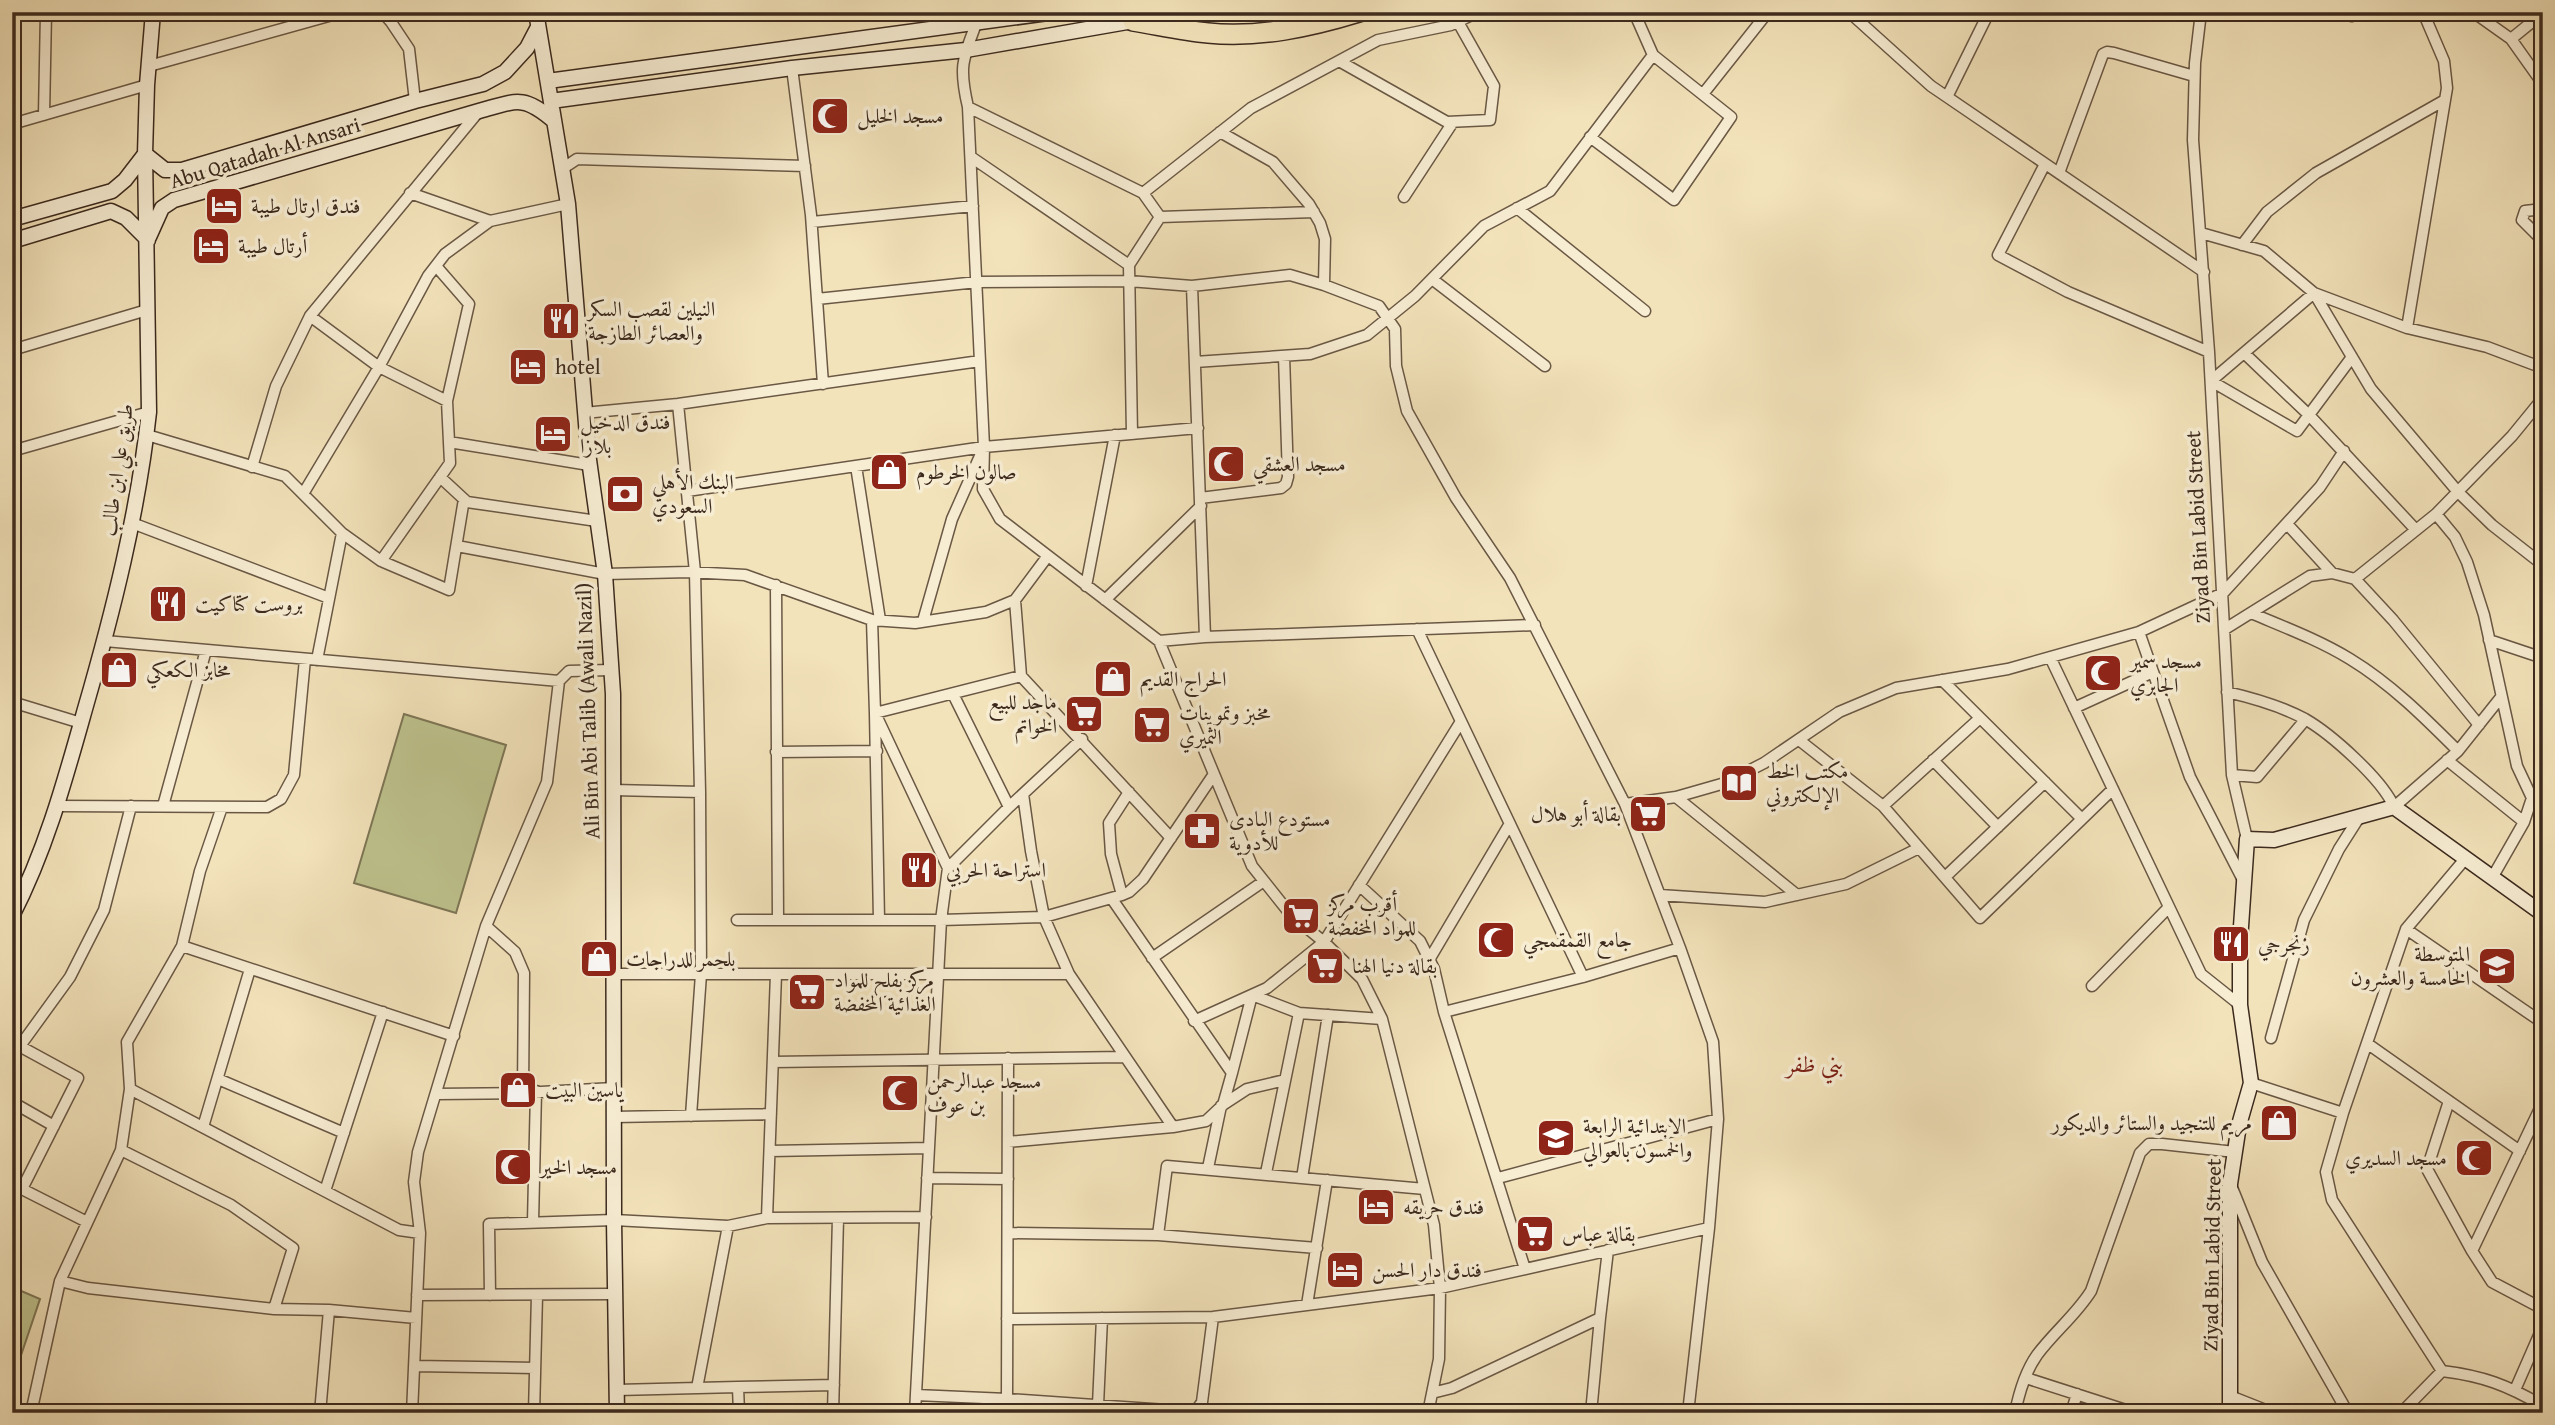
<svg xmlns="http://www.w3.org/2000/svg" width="2555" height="1425" font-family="'Gentium Book Plus',Amiri,serif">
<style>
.green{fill:#bec38e;stroke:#7d7656;stroke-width:2}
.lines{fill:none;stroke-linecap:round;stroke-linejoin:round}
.street-casing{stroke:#6a5845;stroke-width:13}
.secondary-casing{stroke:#3c2a1e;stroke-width:17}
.highway-casing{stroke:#3c2a1e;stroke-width:22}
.street{stroke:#f7edd3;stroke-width:10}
.secondary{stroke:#f7edd3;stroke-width:14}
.highway{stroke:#f3e3bb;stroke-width:19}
.labels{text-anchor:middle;stroke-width:7;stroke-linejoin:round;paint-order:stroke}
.poi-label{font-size:21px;fill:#3c2a1e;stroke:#f7edd3;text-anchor:start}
.street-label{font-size:21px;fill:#3c2a1e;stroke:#f7edd3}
.neighbourhood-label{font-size:23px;fill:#7a1f14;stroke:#f7edd3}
</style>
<rect width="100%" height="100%" fill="#f3e3bb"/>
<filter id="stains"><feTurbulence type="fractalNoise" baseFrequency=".00286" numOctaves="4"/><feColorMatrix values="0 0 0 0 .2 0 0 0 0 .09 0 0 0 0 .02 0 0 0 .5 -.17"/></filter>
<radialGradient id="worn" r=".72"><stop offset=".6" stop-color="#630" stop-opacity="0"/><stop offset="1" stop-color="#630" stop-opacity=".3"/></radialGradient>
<path class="green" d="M 404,714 L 506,745 L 456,913 L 354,883 Z
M 12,1287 L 40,1299 L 12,1382 Z"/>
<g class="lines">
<defs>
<path id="street" d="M 382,12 L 391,22 L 409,49 L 415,101
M 1849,12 L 1931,86 L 2204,272
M 2201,12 L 2195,63 L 2193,140 L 2209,352 L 2232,775 L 2247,839
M 2345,12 L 2352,16
M 2473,12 L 2511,39 L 2543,84
M 2511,39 L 2543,13
M 1339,61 L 1447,122 L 1490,120 L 1494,86 L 1458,22
M 149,66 L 343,12
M 792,68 L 811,215 L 823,384
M 1703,94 L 1768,12
M 1947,97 L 1989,12
M 968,107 L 1143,193 L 1160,217
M 44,115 L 46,12
M 12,124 L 147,85
M 1590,137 L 1674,200 L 1731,117 L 1653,55 L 1634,12
M 971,157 L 1129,265
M 2045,164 L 1998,255 L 2068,292 L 2209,352
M 562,169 L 577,159 L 805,166
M 2059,173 L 2103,54 L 2107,52 L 2114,53 L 2194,76
M 410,193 L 490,221 L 568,204
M 1143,193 L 1251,108 L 1378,40 L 1451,25 L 1478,12
M 1404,197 L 1453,122
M 1517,208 L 1645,311
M 2543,209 L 2525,211 L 2522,220 L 2543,241
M 812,222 L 973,206
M 2201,233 L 2264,251 L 2314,293 L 2407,328 L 2487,347 L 2543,368
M 2242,245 L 2267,212 L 2316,173 L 2445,100
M 436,266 L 469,304 L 447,401
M 1432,279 L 1545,366
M 1324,285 L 1379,306 L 1395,329 L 1396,366 L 1407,411 L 1456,498 L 1510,578 L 1625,804 L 1680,948 L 1713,1042 L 1718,1119 L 1709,1228 L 1688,1413
M 1192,286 L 1205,637
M 817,299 L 977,282 L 1129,281 L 1192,286 L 1290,275 L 1324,285 L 1325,239 L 1320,223 L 1309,204 L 1273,162 L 1220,132
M 310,316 L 379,367 L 447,401 L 450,463 L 381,561
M 2407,328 L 2447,88 L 2444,61 L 2423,12
M 12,350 L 147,310
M 2244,353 L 2309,415 L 2416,530
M 2352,357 L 2297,431 L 2211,381 L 2314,293 L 2371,389 L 2458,492 L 2492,525 L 2543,565
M 1195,362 L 1310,354 L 1367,335 L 1415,296 L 1484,226 L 1550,191 L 1653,55
M 678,404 L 695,572 L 700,792 L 701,974 L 691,1116
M 584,413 L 678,404 L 980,361
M 1132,434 L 1129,265 L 1160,217 L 1314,212
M 147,435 L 285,476 L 342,533 L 317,660
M 449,442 L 589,465
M 984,447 L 983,489 L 1000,519 L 1159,641 L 1205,637 L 1535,625
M 12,451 L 149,412
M 856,466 L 880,620
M 252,467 L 276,386 L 310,316 L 479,111
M 440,477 L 467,502 L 597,521
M 687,491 L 984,447 L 1198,428
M 303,494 L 379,367 L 428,276 L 445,254 L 490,221
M 1200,498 L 1281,488 L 1286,484 L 1288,477 L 1284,356
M 2436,514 L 2455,537 L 2467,562 L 2484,615 L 2517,766 L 2532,798 L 2524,822 L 2492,878
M 132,523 L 329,598
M 2287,524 L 2332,573
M 342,533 L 381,561 L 449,590 L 464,499
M 457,546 L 605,574 L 689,572 L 745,575 L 872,620 L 915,623 L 986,612 L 1015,600 L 1047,557
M 2355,579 L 2436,514 L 2512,436 L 2543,398
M 776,585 L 778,919
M 1086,586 L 1115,435
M 1015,600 L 1021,676 L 1171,838
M 1105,600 L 1201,506
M 2251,613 C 2284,627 2319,640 2350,659 C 2391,684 2424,717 2458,751
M 872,620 L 875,713 L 948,868 L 941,920 L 915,1413
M 923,621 L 952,519 L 984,447 L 968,107 C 959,68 962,61 976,24
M 1417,629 L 1583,977
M 2225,629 L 2310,576 L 2332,573 L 2355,579 L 2393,620 L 2479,725
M 2139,632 L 2190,777 L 2243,880
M 2489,640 L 2543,658
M 105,641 L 559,681 L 569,671 L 611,670
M 1159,641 L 1252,866 L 1291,915 L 1324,942 L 1362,979 L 1382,1019 L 1434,1225 L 1440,1288 L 1439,1359 L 1428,1413
M 2050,657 L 2201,974 L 2240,1005
M 1942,680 L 2081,818
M 2227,692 C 2253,698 2281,706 2305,719 C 2331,734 2382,779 2394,807 L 2458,751 L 2501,697
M 953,694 L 1009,807
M 12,702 L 81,723
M 2074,708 L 2153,672
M 1799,740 L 1883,806 L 1980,918 L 2113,789
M 776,752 L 877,751
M 1933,760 L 1998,827
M 2447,760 L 2524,822
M 2232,775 L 2257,777 L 2305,720
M 613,790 L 700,792
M 1023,794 L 1031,851 L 1044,917 L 1069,974 L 1173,1127
M 1676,797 L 1797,895
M 2532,798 L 2543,816
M 1625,804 L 1676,797 L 1725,783 L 1764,763 L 1839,712 L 1896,688 L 2008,669 L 2139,632 L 2223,593 L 2320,487 L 2344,451
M 58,806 L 267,807 L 281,799 L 294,775 L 305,659
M 163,806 L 206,650
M 1883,806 L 1980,718
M 948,868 L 1009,807 L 1082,739
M 1945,877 L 2045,782
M 12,880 L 26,887
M 1359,885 L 1420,941 L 1434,969 L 1444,1012 L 1525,1269
M 1122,895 L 1111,854 L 1109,823 L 1129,792
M 1660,895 L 1765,902 L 1846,884 L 1919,848
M 2532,907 L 2543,895
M 737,920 L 941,920 L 1044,917 L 1122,895 L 1129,892 L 1143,879 L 1214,774
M 879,920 L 875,713 L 1021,676
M 486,926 L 515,952 L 524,973 L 523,1093
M 2406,929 L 2543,1023
M 182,946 L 454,1036
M 1152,958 L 1264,881
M 1429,960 L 1509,825
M 614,974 L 1069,974
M 2092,986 L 2169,907
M 1444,1012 L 1583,977 L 1680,948
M 1194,1021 L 1267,988 L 1324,942 L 1460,723
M 2271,1038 L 2304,920 L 2339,849 L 2360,816
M 12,1042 L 78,1078 L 22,1189
M 2368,1044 L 2520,1151
M 20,1046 L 70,977 L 104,910 L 131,806
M 773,1062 L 1124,1057
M 1232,1073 L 1252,995 L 1299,1013 L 1382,1019
M 218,1079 L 344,1133
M 2251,1083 L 2343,1113
M 130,1089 L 399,1230 L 420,1233
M 436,1094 L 523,1093 L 614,1088
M 2449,1101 L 2427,1169 L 2472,1251 L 2492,1282 L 2543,1309
M 12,1102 L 54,1126
M 614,1117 L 771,1114
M 203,1127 L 250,969
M 1008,1142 L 1173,1127 L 1206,1121 L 1223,1105 L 1232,1073 L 1112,899
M 121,1150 L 231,1205 L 293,1248 L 274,1309
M 770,1151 L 929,1148
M 1208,1168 L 1221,1106 L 1247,1089 L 1285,1080
M 1266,1173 L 1299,1013
M 927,1178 L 1008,1179
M 1302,1178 L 1328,1015
M 1498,1178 L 1718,1119
M 12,1184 L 87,1222
M 2233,1190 L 2262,1262 L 2348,1413
M 325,1191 L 383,1012
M 767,1218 L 776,974
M 533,1222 L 536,1091
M 1008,1233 L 1158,1235 L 1317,1248
M 1158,1235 L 1167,1166 L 1425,1189
M 2472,1251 L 2543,1102
M 60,1281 L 88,1288 L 274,1309 L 329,1310 L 416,1318
M 417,1295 L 616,1294
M 490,1295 L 489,1224 L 614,1220 L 728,1226 L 767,1218 L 926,1217
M 1307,1305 L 1327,1180
M 1007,1319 L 1213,1317 L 1440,1288 L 1709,1228
M 414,1366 L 535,1368
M 2442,1371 L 2332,1200 L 2326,1172 L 2343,1113 L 2406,929 L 2465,859
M 2026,1378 L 2135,1413
M 738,1387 L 834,1385
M 697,1388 L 728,1226
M 617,1390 L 738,1387 L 739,1413
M 2515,1390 L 2543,1326
M 1432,1393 L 1452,1388 L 1600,1318 L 1608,1250
M 916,1395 L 1007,1399 L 1008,1058
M 2230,1396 L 2273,1413
M 1007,1399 L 1195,1412 L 1202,1402 L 1213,1317
M 31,1413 L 60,1281 L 121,1150 L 130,1089 L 127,1042 L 182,946 L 200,871 L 222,807
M 320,1413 L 329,1310
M 412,1413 L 420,1233 L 414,1182 L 418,1152 L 486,926 L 547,782 L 559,681
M 534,1413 L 537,1295
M 833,1413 L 838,1218
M 1094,1413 L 1098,1405 L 1102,1318
M 1591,1413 L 1600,1318
M 2015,1413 C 2019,1393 2025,1372 2037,1355 C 2054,1332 2076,1315 2091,1291 L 2140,1153 L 2149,1144 L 2162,1144 L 2235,1152
M 2071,1413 L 2077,1394
M 2401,1413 L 2442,1371 C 2483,1376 2507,1385 2543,1406"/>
<path id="secondary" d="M 536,12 L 568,204 L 589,460 L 605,574 L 613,694 L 614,1220 L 617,1413
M 548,81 L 1055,12
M 551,101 L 792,68 L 966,50 L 1133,21
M 145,154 L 165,170 L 182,170 L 415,101 L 483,84 L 505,72 L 527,48 L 538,27
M 12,219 L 112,191 L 125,180 L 145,154
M 149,237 L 162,208 L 174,200 L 479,111 C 516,101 523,94 554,121
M 12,241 L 111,211 L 126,218 L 148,240
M 12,916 C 46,850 65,780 85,709 C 113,612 138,513 149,412 L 145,154 L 147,85 L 153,12
M 2230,1413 L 2230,1184 L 2239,1125 L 2251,1083 L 2240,1005 L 2240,941 L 2247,839 L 2274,840 L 2394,807 L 2543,914"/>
<path id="highway" d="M 1133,21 C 1158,25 1183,31 1208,33 C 1259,38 1310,27 1359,12"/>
</defs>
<use href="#street" class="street-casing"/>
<use href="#secondary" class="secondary-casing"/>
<use href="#highway" class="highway-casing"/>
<use href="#street" class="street"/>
<use href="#secondary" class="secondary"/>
<use href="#highway" class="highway"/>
</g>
<defs>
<symbol id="mosque-square" viewBox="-11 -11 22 22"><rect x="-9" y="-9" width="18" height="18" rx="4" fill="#8f2418" stroke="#f7edd3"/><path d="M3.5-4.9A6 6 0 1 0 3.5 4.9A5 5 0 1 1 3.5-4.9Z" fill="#fff"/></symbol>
<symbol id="hotel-square" viewBox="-11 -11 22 22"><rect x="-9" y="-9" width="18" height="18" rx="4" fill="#8f2418" stroke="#f7edd3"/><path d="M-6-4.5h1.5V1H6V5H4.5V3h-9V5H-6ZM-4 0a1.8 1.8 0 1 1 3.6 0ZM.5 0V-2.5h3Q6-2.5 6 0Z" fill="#fff"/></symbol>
<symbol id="restaurant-square" viewBox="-11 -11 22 22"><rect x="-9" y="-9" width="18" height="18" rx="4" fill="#8f2418" stroke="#f7edd3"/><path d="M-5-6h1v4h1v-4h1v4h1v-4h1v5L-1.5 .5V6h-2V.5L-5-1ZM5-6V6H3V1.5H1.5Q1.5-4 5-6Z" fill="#fff"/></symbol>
<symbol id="shop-square" viewBox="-11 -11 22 22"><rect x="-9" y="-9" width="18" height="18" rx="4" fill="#8f2418" stroke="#f7edd3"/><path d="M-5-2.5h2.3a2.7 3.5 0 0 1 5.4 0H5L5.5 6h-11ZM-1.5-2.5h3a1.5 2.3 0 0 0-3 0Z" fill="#fff"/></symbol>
<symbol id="bank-square" viewBox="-11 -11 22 22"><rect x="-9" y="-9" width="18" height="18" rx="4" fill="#8f2418" stroke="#f7edd3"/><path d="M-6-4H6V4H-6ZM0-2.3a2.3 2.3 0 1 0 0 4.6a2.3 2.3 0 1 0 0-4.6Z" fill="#fff"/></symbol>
<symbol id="supermarket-square" viewBox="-11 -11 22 22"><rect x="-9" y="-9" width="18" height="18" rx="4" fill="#8f2418" stroke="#f7edd3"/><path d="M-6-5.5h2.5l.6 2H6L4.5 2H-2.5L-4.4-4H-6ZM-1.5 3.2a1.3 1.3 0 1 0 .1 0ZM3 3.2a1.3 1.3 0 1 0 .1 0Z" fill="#fff"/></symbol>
<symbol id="library-square" viewBox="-11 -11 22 22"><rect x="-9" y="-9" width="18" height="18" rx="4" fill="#8f2418" stroke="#f7edd3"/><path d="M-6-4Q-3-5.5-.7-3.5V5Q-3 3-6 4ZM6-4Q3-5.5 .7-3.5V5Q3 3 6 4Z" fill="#fff"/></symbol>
<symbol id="pharmacy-square" viewBox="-11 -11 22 22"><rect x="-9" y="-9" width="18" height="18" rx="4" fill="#8f2418" stroke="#f7edd3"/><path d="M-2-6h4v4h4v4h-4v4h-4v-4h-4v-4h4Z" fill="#fff"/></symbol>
<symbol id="school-square" viewBox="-11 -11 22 22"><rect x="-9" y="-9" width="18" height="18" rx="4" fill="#8f2418" stroke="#f7edd3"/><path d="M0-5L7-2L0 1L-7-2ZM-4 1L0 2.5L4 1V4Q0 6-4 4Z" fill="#fff"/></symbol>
</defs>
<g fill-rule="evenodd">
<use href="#mosque-square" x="808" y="94" width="44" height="44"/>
<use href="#hotel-square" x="202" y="184" width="44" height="44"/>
<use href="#hotel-square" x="189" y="224" width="44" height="44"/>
<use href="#restaurant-square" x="539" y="299" width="44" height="44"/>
<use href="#hotel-square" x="506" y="345" width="44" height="44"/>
<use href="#hotel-square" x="531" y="412" width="44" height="44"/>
<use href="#mosque-square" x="1204" y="442" width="44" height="44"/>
<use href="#shop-square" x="867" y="450" width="44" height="44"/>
<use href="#bank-square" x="603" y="472" width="44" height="44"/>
<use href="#restaurant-square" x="146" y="582" width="44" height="44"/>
<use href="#shop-square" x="97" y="648" width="44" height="44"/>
<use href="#mosque-square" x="2081" y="651" width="44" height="44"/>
<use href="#shop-square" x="1091" y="657" width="44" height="44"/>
<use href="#supermarket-square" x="1062" y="692" width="44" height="44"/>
<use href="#supermarket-square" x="1130" y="703" width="44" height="44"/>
<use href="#library-square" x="1717" y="761" width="44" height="44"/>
<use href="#supermarket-square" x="1626" y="792" width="44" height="44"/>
<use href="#pharmacy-square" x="1180" y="809" width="44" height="44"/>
<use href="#restaurant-square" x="897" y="848" width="44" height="44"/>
<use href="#supermarket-square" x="1279" y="894" width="44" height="44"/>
<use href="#mosque-square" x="1474" y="918" width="44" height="44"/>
<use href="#restaurant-square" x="2209" y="922" width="44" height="44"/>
<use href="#shop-square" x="577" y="937" width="44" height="44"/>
<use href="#supermarket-square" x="1303" y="944" width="44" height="44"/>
<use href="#school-square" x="2475" y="944" width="44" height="44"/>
<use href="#supermarket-square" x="785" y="970" width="44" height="44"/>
<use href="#shop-square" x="496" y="1068" width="44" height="44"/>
<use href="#mosque-square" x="878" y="1071" width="44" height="44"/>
<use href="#shop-square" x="2257" y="1101" width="44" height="44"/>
<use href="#school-square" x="1534" y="1116" width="44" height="44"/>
<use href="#mosque-square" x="2452" y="1136" width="44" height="44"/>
<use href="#mosque-square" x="491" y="1145" width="44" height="44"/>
<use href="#hotel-square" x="1354" y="1185" width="44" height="44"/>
<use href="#supermarket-square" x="1513" y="1212" width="44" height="44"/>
<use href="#hotel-square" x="1323" y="1248" width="44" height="44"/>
</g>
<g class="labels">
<g class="poi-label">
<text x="857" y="123">مسجد الخليل</text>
<text x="251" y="213">فندق ارتال طيبة</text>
<text x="238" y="253">أرتال طيبة</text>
<text x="588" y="316">النيلين لقصب السكر<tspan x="588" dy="24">والعصائر الطازجة</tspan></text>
<text x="555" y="374">hotel</text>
<text x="580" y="429">فندق الدخيل<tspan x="580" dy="24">بلازا</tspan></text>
<text x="1253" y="471">مسجد العشقي</text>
<text x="916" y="479">صالون الخرطوم</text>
<text x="652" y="489">البنك الأهلي<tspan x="652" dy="24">السعودي</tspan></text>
<text x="195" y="611">بروست كتاكيت</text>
<text x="2130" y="668">مسجد سمير<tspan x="2130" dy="24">الجابري</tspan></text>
<text x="146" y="677">مخابز الكعكي</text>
<text x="1140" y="686">الحراج القديم</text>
<text x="1057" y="709" text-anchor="end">ماجد للبيع<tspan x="1057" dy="24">الخواتم</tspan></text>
<text x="1179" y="720">مخبز وتموينات<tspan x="1179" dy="24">الثميري</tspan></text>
<text x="1766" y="778">مكتب الخط<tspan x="1766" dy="24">الإلكتروني</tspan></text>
<text x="1621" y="821" text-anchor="end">بقالة أبو هلال</text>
<text x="1229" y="826">مستودع البادى<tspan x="1229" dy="24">للأدوية</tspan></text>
<text x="946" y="877">استراحة الحربي</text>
<text x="1328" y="911">أقرب مركز<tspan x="1328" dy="24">للمواد المخفضة</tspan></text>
<text x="1523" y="947">جامع القمقمجي</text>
<text x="2258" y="951">زنجرجي</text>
<text x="2470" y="961" text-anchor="end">المتوسطة<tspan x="2470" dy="24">الخامسة والعشرون</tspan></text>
<text x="626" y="966">بلحمر للدراجات</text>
<text x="1352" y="973">بقالة دنيا الهنا</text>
<text x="834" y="987">مركز بفلح للمواد<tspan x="834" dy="24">الغذائية المخفضة</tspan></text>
<text x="927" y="1088">مسجد عبدالرحمن<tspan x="927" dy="24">بن عوف</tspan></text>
<text x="545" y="1097">ياسين البيت</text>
<text x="2252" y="1130" text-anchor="end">مريم للتنجيد والستائر والديكور</text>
<text x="1583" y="1133">الابتدائية الرابعة<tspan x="1583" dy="24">والخمسون بالعوالي</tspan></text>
<text x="2447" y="1165" text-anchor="end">مسجد السديري</text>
<text x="540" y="1174">مسجد الخير</text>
<text x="1403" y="1214">فندق حريقه</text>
<text x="1562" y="1241">بقالة عباس</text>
<text x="1372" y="1277">فندق دار الحسن</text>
</g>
<g class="street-label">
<text transform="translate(265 153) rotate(-17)" y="7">Abu Qatadah Al Ansari</text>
<text transform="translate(117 470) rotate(-82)" y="7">طريق علي ابن طالب</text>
<text transform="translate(2198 527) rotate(-93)" y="7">Ziyad Bin Labid Street</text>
<text transform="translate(588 711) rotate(-92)" y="7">Ali Bin Abi Talib (Awali Nazil)</text>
<text transform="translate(2212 1255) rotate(-89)" y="7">Ziyad Bin Labid Street</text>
</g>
<g class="neighbourhood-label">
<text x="1815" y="1072">بني ظفر</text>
</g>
</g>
<rect width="2555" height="1425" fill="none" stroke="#f3e3bb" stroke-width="42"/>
<rect x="14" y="14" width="2527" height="1397" fill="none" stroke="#3c2a1e" stroke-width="3.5"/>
<rect x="21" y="21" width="2513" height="1383" fill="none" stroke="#3c2a1e" stroke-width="2"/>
<rect width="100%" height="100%" filter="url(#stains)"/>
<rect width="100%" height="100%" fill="url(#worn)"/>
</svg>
